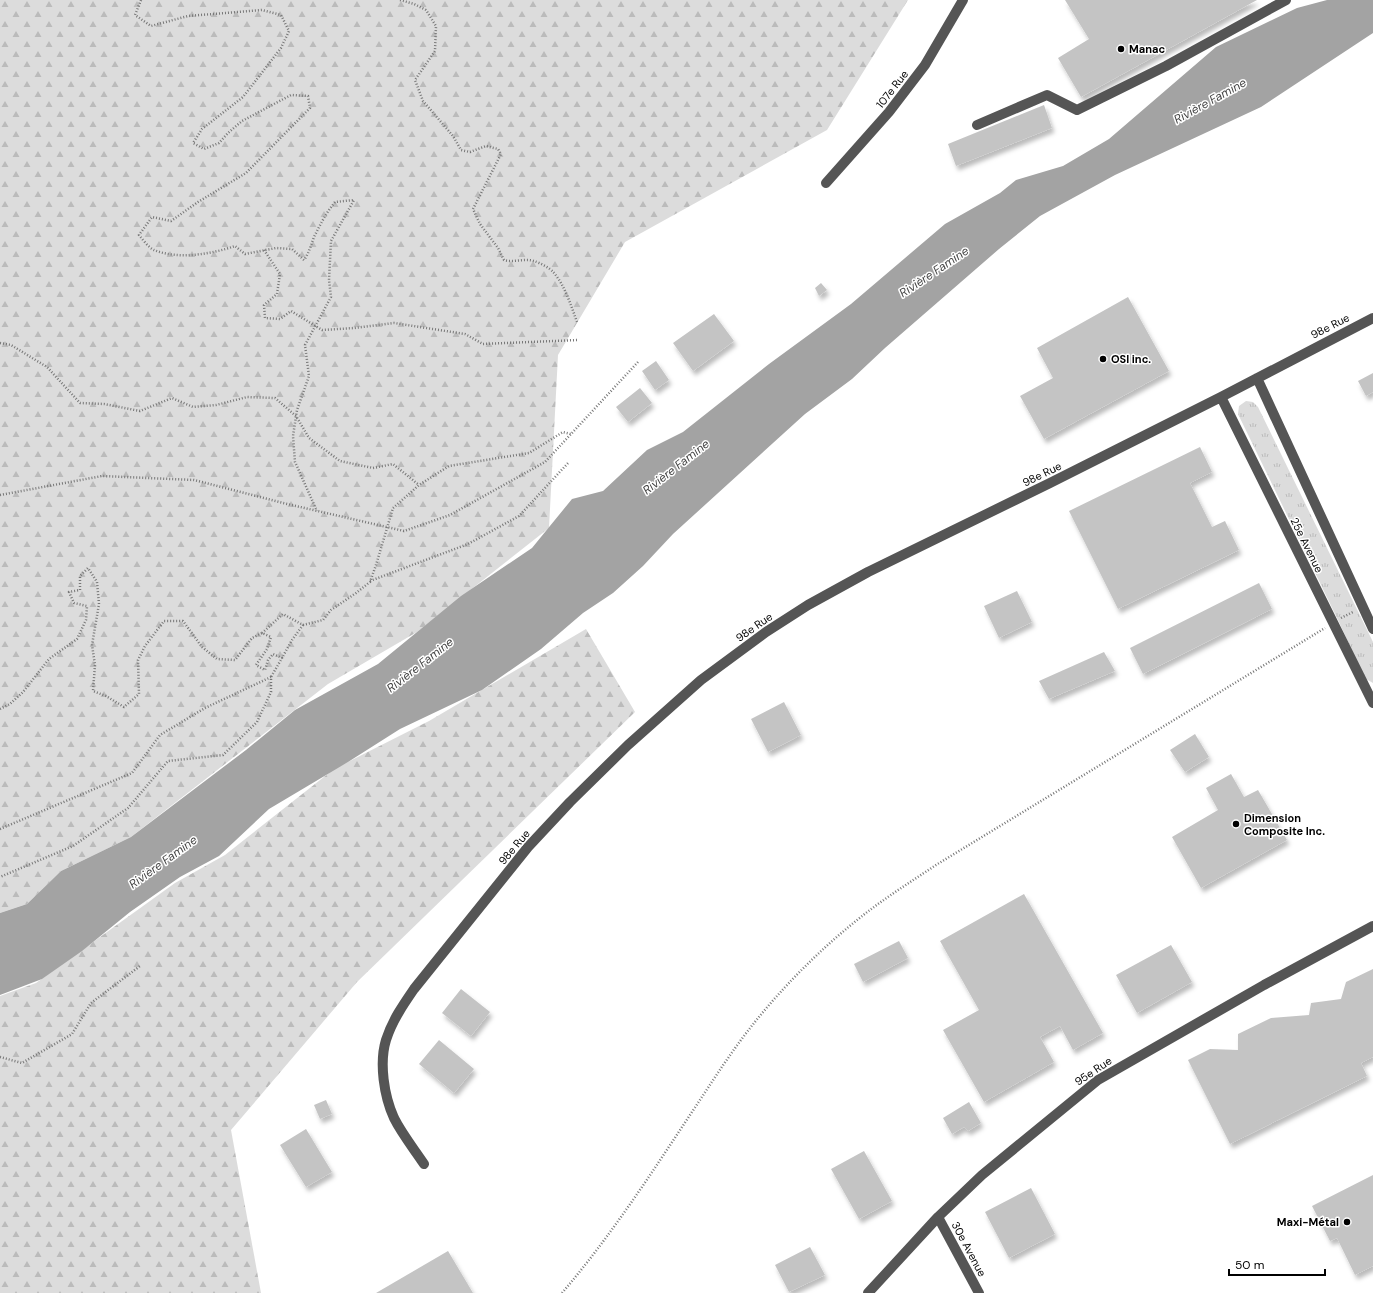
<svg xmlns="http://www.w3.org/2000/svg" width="1373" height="1293" font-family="'DM Sans',sans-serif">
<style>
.grass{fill:url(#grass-tufts)}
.forest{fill:url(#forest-firs)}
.water{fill:#a3a3a3}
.building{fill:#c4c4c4;filter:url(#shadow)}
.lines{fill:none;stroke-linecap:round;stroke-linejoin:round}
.path{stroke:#777;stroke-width:2.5;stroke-dasharray:1 2;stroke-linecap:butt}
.minor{stroke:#555;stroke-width:10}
.poi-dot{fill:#000;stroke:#fff;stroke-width:1.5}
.labels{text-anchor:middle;stroke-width:3;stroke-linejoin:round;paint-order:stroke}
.poi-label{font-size:11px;font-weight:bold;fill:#000;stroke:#fff;text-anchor:start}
.street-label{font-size:11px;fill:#000;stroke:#fff}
.water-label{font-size:12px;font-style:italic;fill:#444;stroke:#fff}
</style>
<defs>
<pattern id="grass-tufts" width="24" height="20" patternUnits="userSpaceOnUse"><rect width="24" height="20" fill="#dcdcdc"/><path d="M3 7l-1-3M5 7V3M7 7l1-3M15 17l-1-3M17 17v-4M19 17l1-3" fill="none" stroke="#bbb"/></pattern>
<pattern id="forest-firs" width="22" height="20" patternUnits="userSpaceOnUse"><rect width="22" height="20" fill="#dcdcdc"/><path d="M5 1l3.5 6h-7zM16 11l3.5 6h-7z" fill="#bbb"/></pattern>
<filter id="shadow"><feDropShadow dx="2.5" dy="4.5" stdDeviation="2" flood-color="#0004"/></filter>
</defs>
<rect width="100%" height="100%" fill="#fff"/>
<path class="grass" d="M 1246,401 L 1253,402 L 1258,407 L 1373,642 L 1373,683 L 1366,679 L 1364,676 L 1338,620 L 1238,414 L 1239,406 Z"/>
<path class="forest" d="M 0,0 L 908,0 L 827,130 L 625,242 L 558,355 L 549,528 L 417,632 L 328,684 L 131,837 L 61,871 L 27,904 L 0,913 Z
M 586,629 L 635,712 L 357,982 L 231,1130 L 261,1293 L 0,1293 L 0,996 L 36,983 L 175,883 L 225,855 L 334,769 L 429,721 Z"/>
<path class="water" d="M 1327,0 L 1373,0 L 1373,33 L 1261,107 L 1115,175 L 1040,216 L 999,249 L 885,348 L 852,379 L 805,414 L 673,534 L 643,566 L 613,593 L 583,613 L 541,649 L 482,690 L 400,729 L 348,762 L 269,809 L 219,856 L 180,877 L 130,912 L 82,951 L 42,979 L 0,995 L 0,913 L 27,904 L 61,871 L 131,837 L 246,750 L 295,710 L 378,664 L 461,596 L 532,548 L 572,499 L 603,491 L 647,450 L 683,432 L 769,364 L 851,304 L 945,224 L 1000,193 L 1016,180 L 1063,166 L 1109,139 L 1216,47 L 1297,8 Z"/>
<path class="building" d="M 1065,0 L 1257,0 L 1081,97 L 1058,58 L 1089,39 Z
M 1044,105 L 1052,128 L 956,166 L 948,144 Z
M 821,283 L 827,290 L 819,296 L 815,288 Z
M 1128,297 L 1169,371 L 1044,439 L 1020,396 L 1053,378 L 1037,348 Z
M 714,314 L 734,341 L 693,371 L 673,343 Z
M 656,361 L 669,380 L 655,390 L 642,371 Z
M 1373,373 L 1373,392 L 1366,396 L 1358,381 Z
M 640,388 L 652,403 L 628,422 L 616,407 Z
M 1200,447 L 1212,472 L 1190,483 L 1212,527 L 1225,521 L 1239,550 L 1118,609 L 1069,511 Z
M 1259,583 L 1272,609 L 1143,674 L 1130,648 Z
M 1017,591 L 1032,622 L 999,638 L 984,606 Z
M 1104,652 L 1115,671 L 1049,699 L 1039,681 Z
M 784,702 L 801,735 L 768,752 L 751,719 Z
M 1195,734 L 1209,757 L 1185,772 L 1170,750 Z
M 1231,774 L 1244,797 L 1258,790 L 1287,840 L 1201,888 L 1172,837 L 1218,810 L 1206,788 Z
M 1024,894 L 1103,1033 L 1073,1050 L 1060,1026 L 1040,1037 L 1054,1062 L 984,1102 L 943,1030 L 979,1010 L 940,941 Z
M 899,941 L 908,958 L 863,982 L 854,964 Z
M 1171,945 L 1192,982 L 1137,1013 L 1116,975 Z
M 1373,969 L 1373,1057 L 1361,1063 L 1367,1076 L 1230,1144 L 1188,1060 L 1210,1049 L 1238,1050 L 1238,1034 L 1271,1018 L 1309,1015 L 1311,1003 L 1341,999 L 1346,982 Z
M 461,989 L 490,1012 L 471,1036 L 442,1013 Z
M 439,1040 L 474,1069 L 454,1093 L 419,1064 Z
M 326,1100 L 332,1114 L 320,1119 L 314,1105 Z
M 969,1102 L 981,1123 L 968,1131 L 964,1127 L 952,1134 L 943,1118 Z
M 306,1129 L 332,1172 L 306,1187 L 280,1145 Z
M 864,1151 L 892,1201 L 859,1219 L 831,1169 Z
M 1373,1175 L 1373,1266 L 1355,1275 L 1337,1238 L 1330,1241 L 1312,1206 Z
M 1031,1188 L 1055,1234 L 1009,1258 L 985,1212 Z
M 810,1247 L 825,1275 L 789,1292 L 775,1265 Z
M 448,1251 L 473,1293 L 376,1293 Z"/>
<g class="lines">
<path class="path" d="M 141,0 L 135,15 L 151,26 L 188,16 L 262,10 L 281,15 L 289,31 L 281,48 L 243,97 L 202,129 L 193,143 L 204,149 L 219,143 L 228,133 L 242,121 L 291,95 L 308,96 L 310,108 L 246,173 L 198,202 L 171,221 L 152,217 L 139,235 C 143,240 149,248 154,250 C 178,260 212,254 235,246 L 245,254 L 276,248 L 292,249 L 304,260 C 309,253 311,245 314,237 C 320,225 326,213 335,202 L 354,200 L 331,241 L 329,280 L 331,297 L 305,345 L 309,376 L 297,410 L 293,436 L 295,462 L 317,511
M 400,0 L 414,4 L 426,10 L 436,26 L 435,51 L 415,80 L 423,101 L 453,136 L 461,150 L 470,152 L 486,146 L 498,149 L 501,154 L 473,209 L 480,224 L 498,248 L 504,260 C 514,263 524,258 534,261 C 540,263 550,268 553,272 C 564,283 572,308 577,322
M 264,250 L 280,274 L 277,294 L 264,305 L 265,318 L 280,319 L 291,311 L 322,330 L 354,328 L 394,323 L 465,334 L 483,344 L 578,340
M 0,343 L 11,345 L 47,367 L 80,403 L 104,404 L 140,411 L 172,398 L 193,407 L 216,405 L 247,397 L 275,398 L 296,416 L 309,438 L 340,461 L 373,468 L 393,464 L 419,485
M 0,495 L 102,476 L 194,480 L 283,503 L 404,531 L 450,515 L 545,462 L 638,362
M 370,581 L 468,544 L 519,516 L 569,462
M 1341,618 L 1353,612
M 303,625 L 323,620 L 331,610 L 356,593 L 370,582 L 376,565 L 393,508 L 419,485 L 449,466 L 529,453 L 563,432 L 571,434
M 262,633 L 283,614 L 303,625 L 292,640 L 282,658
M 0,709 L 10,704 L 23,692 L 49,659 L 77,639 L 86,620 L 87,606 L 74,603 L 69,592 L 80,590 L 80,576 L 88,568 L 97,582 L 99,604 L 92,645 L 95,665 L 93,691 L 106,696 L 124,707 L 139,694 L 138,660 L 145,646 L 164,621 L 183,621 L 202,647 L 217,659 L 235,660 L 252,638 L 262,633 L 271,637 L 267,649 L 256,665 L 265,670 L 268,660 L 273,654 L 282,658 L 271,677
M 0,829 L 132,773 L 160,735 L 205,708 L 271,677 L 271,692 L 257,722 L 223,755 L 168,761 L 128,808 L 73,846 L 0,877
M 0,1057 L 22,1063 L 72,1034 L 91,1003 L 140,966
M 562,1293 C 610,1237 651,1174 692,1112 C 710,1085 727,1058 747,1032 C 781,988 822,947 866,913 C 888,896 912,881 936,865 L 1325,628"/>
<path class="minor" d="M 977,125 L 1047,95 L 1077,110 L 1166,66 L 1286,0
M 826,183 L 889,112 L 925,65 L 963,0
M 1257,378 L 1373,629
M 1221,397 L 1373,703
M 424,1164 C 414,1149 402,1134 394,1118 C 384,1096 379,1063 386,1040 C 392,1021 403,1005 414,989 L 528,847 L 570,802 L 628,745 L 701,680 L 766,632 L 808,605 L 868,572 L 1050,483 L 1221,397 L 1373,318
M 938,1217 L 979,1293
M 868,1293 L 938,1217 L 982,1175 L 1098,1080 L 1264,985 L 1373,926"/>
</g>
<g class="poi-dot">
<circle cx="1121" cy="49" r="4"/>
<circle cx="1103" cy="359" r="4"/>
<circle cx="1236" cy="824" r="4"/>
<circle cx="1347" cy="1222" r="4"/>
</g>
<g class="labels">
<g class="poi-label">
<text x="1129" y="53">Manac</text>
<text x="1111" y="363">OSI inc.</text>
<text x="1244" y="822">Dimension<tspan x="1244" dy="13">Composite Inc.</tspan></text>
<text x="1339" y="1226" text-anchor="end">Maxi-Métal</text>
</g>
<g class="street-label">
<text transform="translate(892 89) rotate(-52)" y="4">107e Rue</text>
<text transform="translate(1330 326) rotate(-27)" y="4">98e Rue</text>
<text transform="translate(1042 474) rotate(-26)" y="4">98e Rue</text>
<text transform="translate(1307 545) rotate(64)" y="4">25e Avenue</text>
<text transform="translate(754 627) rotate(-35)" y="4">98e Rue</text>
<text transform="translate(514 847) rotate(-50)" y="4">98e Rue</text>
<text transform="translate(1093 1071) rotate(-34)" y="4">95e Rue</text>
<text transform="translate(969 1249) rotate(62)" y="4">30e Avenue</text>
</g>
<g class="water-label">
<text transform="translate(1210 101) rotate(-29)" y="4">Rivière Famine</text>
<text transform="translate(934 272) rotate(-34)" y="4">Rivière Famine</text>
<text transform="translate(676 467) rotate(-38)" y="4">Rivière Famine</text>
<text transform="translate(420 665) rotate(-38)" y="4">Rivière Famine</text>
<text transform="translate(163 862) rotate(-36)" y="4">Rivière Famine</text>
</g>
</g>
<path d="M1229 1269v6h96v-6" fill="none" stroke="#000000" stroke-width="2"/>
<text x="1235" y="1269" font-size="12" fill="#000000" stroke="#ffffff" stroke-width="3" paint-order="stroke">50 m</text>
</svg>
